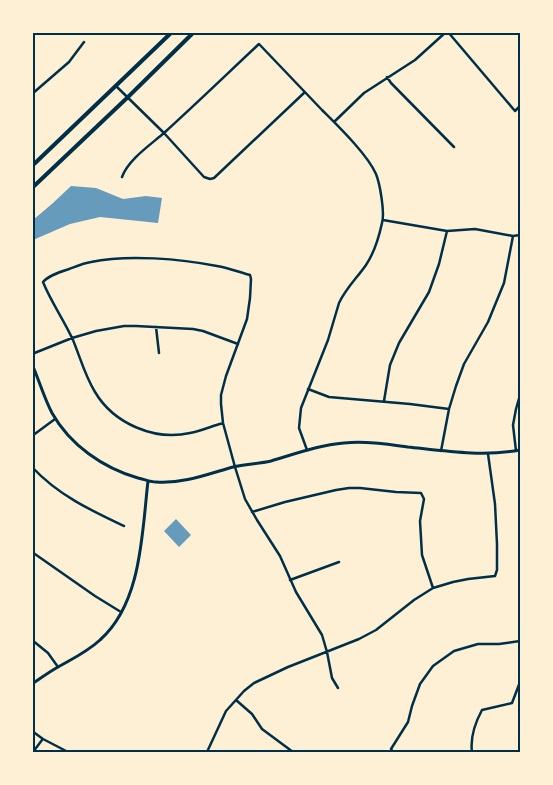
<svg xmlns="http://www.w3.org/2000/svg" width="553" height="785" font-family="'Crimson Pro',serif">
<style>
.water{fill:#669bbc}
.lines{fill:none;stroke-linecap:round;stroke-linejoin:round}
.minor{stroke:#003049;stroke-width:2.5}
.tertiary{stroke:#003049;stroke-width:3}
.secondary{stroke:#003049;stroke-width:4}
.neatline{fill:none;stroke:#003049;stroke-width:2}
</style>
<rect width="100%" height="100%" fill="#fdf0d5"/>
<path class="water" d="M 71,186 L 96,188 L 123,199 L 146,196 L 162,198 L 158,223 L 100,217 L 70,224 L 33,240 L 33,220 L 53,203 Z
M 176,519 L 191,535 L 179,547 L 164,531 Z"/>
<g class="lines">
<path class="minor" d="M 448,32 L 515,111 L 520,106
M 387,77 L 391,83 L 454,147
M 116,86 L 164,133 L 204,177 L 210,179 L 214,178 L 305,92
M 32,94 L 69,62 L 84,42
M 334,122 L 364,93 L 415,60 L 446,32
M 122,177 C 128,160 150,145 164,133 C 196,104 227,74 259,44 C 280,66 301,88 322,110 C 338,126 367,154 376,174 C 380,184 385,213 382,223 C 379,237 374,253 366,265 C 357,278 346,288 339,303 L 328,340 L 301,408 L 299,428 L 307,450
M 383,220 L 447,231 L 475,229 L 513,236 L 520,235
M 156,327 L 159,353
M 32,354 L 72,338 L 96,331 L 124,326 L 136,326 L 193,329 L 203,331 L 238,344
M 308,389 L 329,397 L 410,404 L 449,409
M 384,401 L 390,365 L 399,343 L 429,292 L 439,264 L 447,231
M 223,423 C 212,426 201,431 190,433 C 155,441 114,424 95,392 C 85,376 80,357 73,340 C 64,320 51,302 43,282 C 49,275 60,272 69,269 C 77,266 84,263 91,262 C 128,254 181,259 217,266 C 228,268 239,272 250,275 L 251,279 L 250,298 L 247,319 L 226,376 L 221,395 L 221,404 L 223,423 L 235,467 L 245,499 L 257,520 L 280,556 L 296,592 L 322,635 L 327,652 L 332,678 L 338,688
M 32,436 L 55,419
M 441,451 L 449,409 L 456,386 L 464,364 L 488,322 L 504,283 L 513,236
M 516,451 L 513,425 L 516,409 L 520,395
M 32,467 C 58,495 90,510 124,526
M 252,512 L 285,502 L 336,490 L 349,488 L 360,488 L 396,492 L 421,493 L 424,499 L 420,521 L 422,555 L 433,588
M 32,552 L 95,596 L 121,612
M 290,580 L 339,562
M 32,640 L 48,653 L 58,667
M 236,700 L 252,714 L 262,729 L 293,752
M 32,731 L 43,739 L 68,752
M 33,752 L 42,740
M 207,752 L 226,711 L 244,691 L 254,683 L 288,667 L 359,639 L 376,630 L 414,600 L 433,588 L 453,582 L 468,579 L 495,576 L 497,570 L 497,544 L 495,504 L 488,454
M 393,752 L 391,749 L 408,722 L 412,706 L 420,684 L 433,666 L 454,651 L 478,644 L 499,644 L 520,641
M 472,752 C 470,737 475,723 482,710 L 512,703 L 520,682"/>
<path class="tertiary" d="M 32,364 C 39,380 44,398 52,413 C 70,445 103,468 138,478 C 144,479 150,482 156,482 C 183,484 208,474 233,467 C 246,464 258,464 271,461 C 295,454 319,445 344,443 C 365,441 386,444 408,447 C 445,451 483,457 520,450
M 32,684 C 41,678 49,672 58,667 C 74,658 87,652 100,640 C 142,603 142,532 148,481"/>
<path class="secondary" d="M 32,166 L 172,32
M 32,188 L 128,97 L 194,32"/>
</g>
<rect width="553" height="785" fill="none" stroke="#fdf0d5" stroke-width="68"/>
<rect x="34" y="34" width="485" height="717" class="neatline"/>
</svg>
